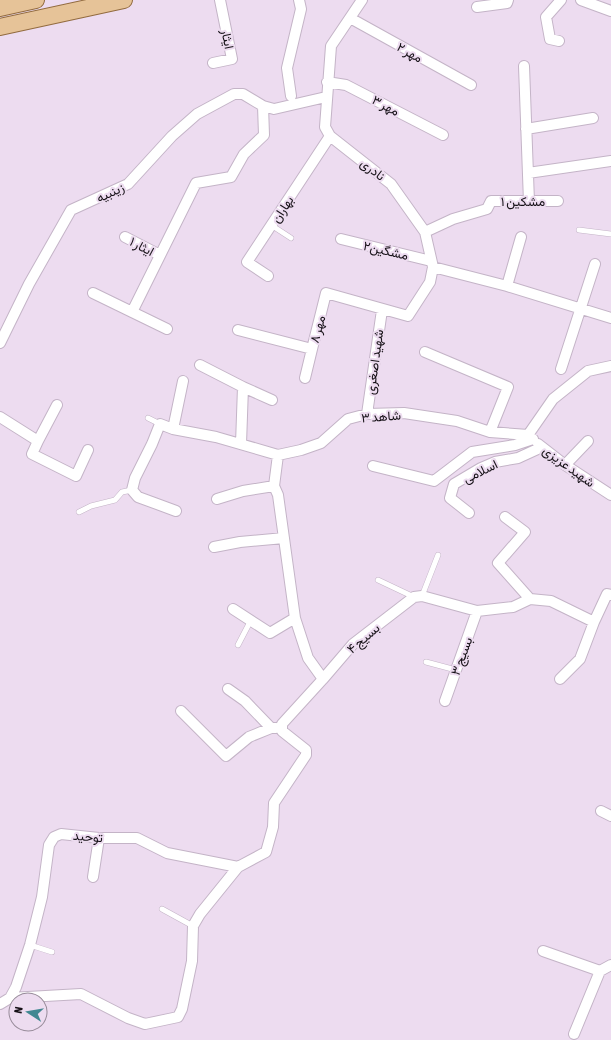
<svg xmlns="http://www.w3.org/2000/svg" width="611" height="1040" font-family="'Asap Condensed',Vazirmatn,sans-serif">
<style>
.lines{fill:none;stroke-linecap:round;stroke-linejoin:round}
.lane-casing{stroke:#c4b4c7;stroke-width:6}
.street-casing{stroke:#c4b4c7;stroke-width:12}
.primary-casing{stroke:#926b3f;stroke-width:18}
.lane{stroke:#fff;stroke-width:5}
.street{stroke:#fff;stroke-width:10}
.primary{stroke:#e6c398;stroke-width:16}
.labels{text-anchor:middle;stroke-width:4;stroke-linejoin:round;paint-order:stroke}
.street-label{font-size:13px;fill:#161117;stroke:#eddcf0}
</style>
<rect width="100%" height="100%" fill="#eddcf0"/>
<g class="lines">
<defs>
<path id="lane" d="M 271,225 L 291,238
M 579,230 L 611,234
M 148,418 L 160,424
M 79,512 L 91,506 L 115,500 L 122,492 L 132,490
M 378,580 L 414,597
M 422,596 L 438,555
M 238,645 L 251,620
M 426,662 L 456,670
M 162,909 L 193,926
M 30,945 L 52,952"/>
<path id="street" d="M 581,0 L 611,11
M 477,7 L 507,3 L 508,0
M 350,18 L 471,85
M 559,41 L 550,39 L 546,17 L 561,0
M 213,63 L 232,59 L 220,0
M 524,66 L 529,202
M 327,82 L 346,85 L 443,135
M 291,96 L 287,68 L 301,9 L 299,0
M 526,129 L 593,118
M 528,173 L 611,161
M 425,232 L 453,219 L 487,209 L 491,201 L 558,201
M 125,237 L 160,255
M 341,239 L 431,261
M 433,267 L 507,286 L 611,318
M 268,276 L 247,262 L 330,136
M 507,286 L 521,237
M 93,293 L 167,329
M 132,312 L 196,183 L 231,177 L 244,154 L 264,135 L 263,106
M 238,330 L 312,349 L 326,293 L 408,316 L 430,282 L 433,267 L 425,232 L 391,184 L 330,136 L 325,127 L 331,46 L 362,0
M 0,343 L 29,284 L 71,210 L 128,184 L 172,136 L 197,114 L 234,94 L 243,94 L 263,106 L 274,109 L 326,97
M 425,352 L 508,387 L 490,432
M 200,365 L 243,387 L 241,444
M 561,369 L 595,264
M 305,378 L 312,349
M 243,387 L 272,400
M 367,414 L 382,310
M 0,417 L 38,441 L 32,454 L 76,476 L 88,450
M 173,429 L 183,381
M 528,435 L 553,399 L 588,371 L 611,366
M 38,441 L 57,405
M 538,444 L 565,465 L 611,495
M 278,455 L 274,486 L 278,495 L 295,618 L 308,658 L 323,679 L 353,644 L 414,597 L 422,596 L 477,611 L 513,607 L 530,599 L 551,601 L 594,622 L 607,594 L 611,595
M 565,465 L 588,441
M 373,466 L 434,481 L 472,452 L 515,445 L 533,439
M 217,499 L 243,491 L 274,486
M 176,511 L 138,497 L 132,490 L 135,478 L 152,444 L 160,424 L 173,429 L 216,437 L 278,455 L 301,450 L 321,443 L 348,419 L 367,414 L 404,413 L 457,421 L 490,432 L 528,435
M 469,513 L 450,498 L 454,484 L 481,468 L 495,462 L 518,458 L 542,447
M 505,517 L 525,532 L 498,563 L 530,599
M 214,547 L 240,542 L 284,538
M 233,609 L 270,633 L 295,618
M 560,679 L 580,659 L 594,622
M 228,689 L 245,701 L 271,728 L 276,728
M 445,701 L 477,611
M 181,711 L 226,756 L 249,737 L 271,728
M 601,811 L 611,816
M 93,877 L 99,838
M 543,951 L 600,971 L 611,965
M 10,998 L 81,994 L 128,1018 L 145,1024 L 178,1017 L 182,1009 L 192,961 L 193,926 L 200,914 L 238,867 L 266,852 L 273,827 L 274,803 L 306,755 L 306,750 L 282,731 L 282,724 L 323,679
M 0,1004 L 10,998 L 16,987 L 30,945 L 42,897 L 49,845 L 54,837 L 61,834 L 99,838 L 137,838 L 167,853 L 238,867
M 574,1034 L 600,971"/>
<path id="primary" d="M 0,8 L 36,0
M 0,27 L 124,0"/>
</defs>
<use href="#lane" class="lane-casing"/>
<use href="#street" class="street-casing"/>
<use href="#primary" class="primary-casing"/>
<use href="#lane" class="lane"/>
<use href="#street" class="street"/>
<use href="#primary" class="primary"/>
</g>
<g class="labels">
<g class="street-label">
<text transform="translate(228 39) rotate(79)" y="5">ایثار</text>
<text transform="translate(410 52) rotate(29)" y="5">مهر ۲</text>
<text transform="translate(386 105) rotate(28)" y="5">مهر ۳</text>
<text transform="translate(373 169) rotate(38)" y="5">نادری</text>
<text transform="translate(110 192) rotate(-25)" y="5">زینبیه</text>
<text x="523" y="206">مشکین ۱</text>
<text transform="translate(282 209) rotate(-57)" y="5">بهاران</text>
<text transform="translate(142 246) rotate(28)" y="5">ایثار ۱</text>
<text transform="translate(386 250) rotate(13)" y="5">مشگین۲</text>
<text transform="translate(317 329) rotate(-75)" y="5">مهر ۸</text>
<text transform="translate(374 362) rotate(-82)" y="5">شهید اصغری</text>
<text transform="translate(381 416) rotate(-4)" y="5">شاهد ۳</text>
<text transform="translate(569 466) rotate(36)" y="5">شهید عزیزی</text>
<text transform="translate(480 471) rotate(-26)" y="5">اسلامی</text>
<text transform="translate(363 638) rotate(-41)" y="5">بسیج ۴</text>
<text transform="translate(461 656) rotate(-70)" y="5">بسیج ۳</text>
<text transform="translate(88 836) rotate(5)" y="5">توحید</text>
</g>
</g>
<g transform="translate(28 1012) rotate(282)"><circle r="19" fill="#eddcf0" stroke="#978b99"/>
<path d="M0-3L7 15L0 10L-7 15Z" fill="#418892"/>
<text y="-6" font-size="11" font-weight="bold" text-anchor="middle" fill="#161117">N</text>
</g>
</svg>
